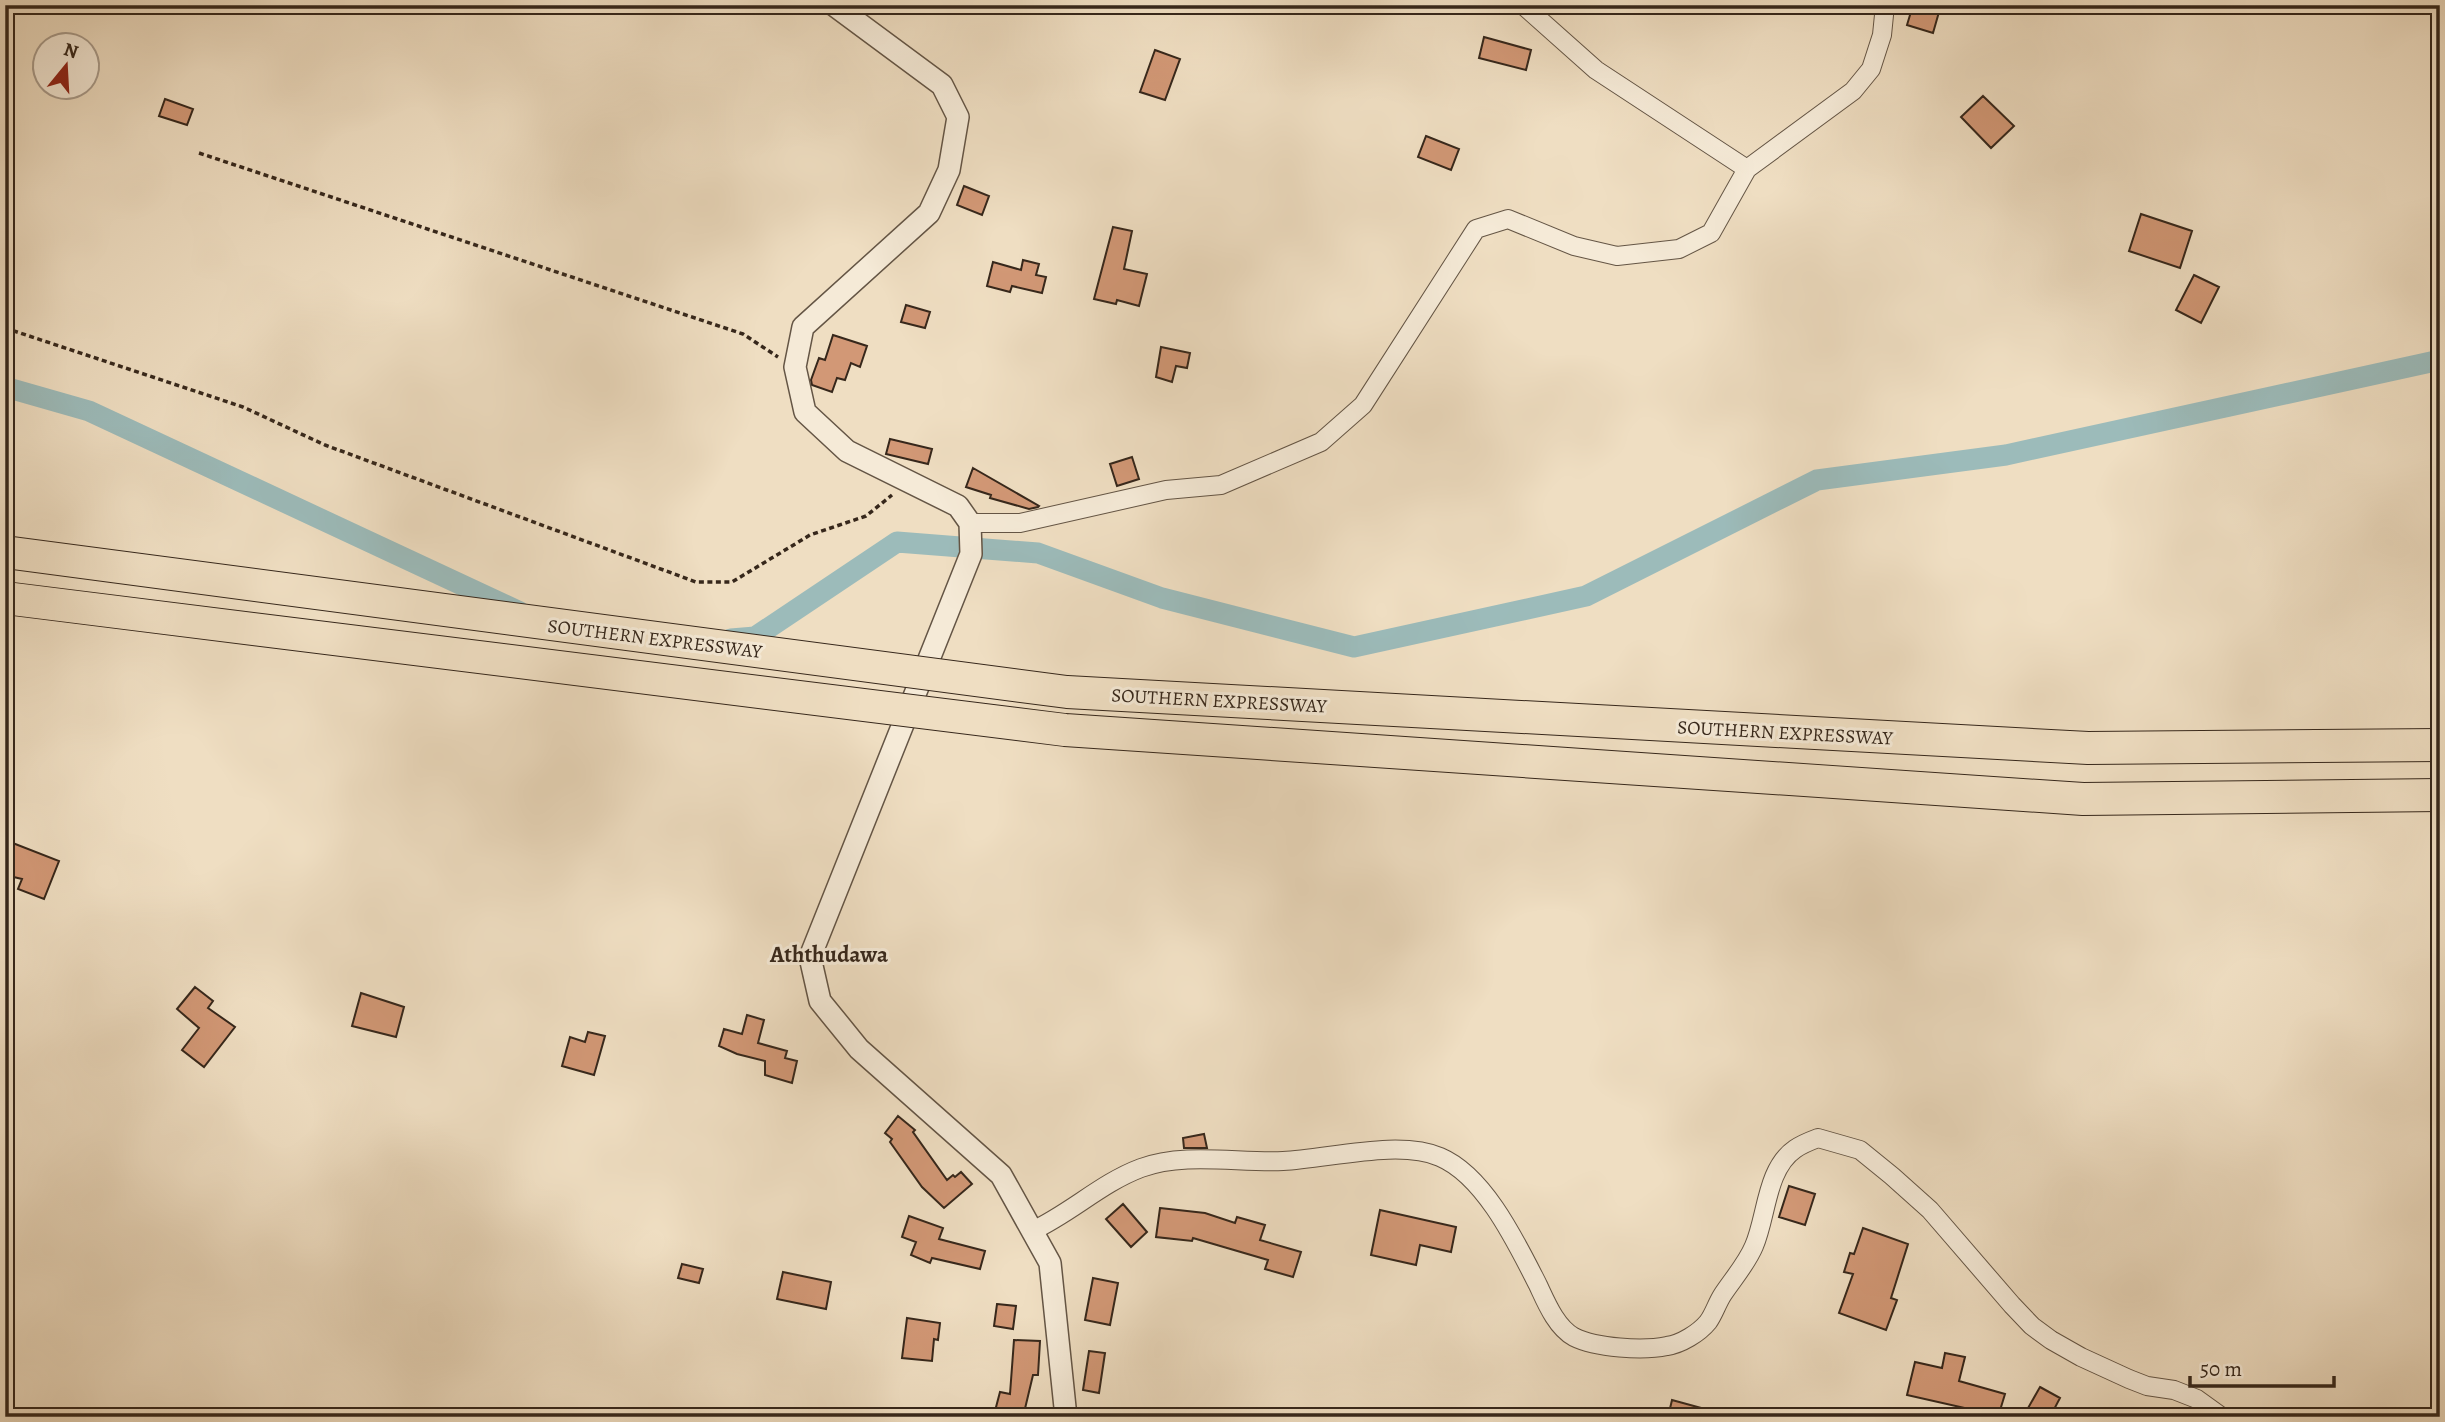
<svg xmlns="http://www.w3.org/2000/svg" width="2445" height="1422" font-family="Alegreya,serif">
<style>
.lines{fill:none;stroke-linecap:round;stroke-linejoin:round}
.canal{stroke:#9cbbba;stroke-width:21}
.building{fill:#d29876;stroke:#36271b;stroke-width:2}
.minor-casing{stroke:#645545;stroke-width:20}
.tertiary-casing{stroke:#645545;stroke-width:24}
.path{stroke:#36271b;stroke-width:3.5;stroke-dasharray:5 3.5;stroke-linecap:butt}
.minor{stroke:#f5ead7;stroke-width:18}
.tertiary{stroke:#f5ead7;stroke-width:21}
.motorway-bridge-casing{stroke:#36271b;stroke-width:34;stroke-linecap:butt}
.motorway-bridge{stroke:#efdec2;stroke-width:32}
.labels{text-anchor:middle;stroke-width:6;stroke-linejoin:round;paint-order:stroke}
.street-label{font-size:19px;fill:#36271b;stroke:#f5ead7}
.quarter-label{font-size:23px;font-weight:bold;fill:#36271b;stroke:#f5ead7}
</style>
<rect width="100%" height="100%" fill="#efdec2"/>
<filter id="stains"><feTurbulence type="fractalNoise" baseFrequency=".00286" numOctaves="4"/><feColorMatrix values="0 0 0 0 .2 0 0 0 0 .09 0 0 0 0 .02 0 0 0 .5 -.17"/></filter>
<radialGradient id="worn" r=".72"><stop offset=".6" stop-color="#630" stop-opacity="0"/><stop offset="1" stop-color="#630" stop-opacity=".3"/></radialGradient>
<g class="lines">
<path class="canal" d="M 5,387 L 89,411 L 520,612
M 731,639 L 755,637 L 897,542 L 1038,553 L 1162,598 L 1354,647 L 1586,596 L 1817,480 L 2006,455 L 2440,360"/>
</g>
<path class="building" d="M 1913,5 L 1941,5 L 1933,33 L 1907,25 Z
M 1484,37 L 1531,50 L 1526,70 L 1479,58 Z
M 1155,50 L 1180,59 L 1165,100 L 1140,92 Z
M 1983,96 L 2014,126 L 1991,148 L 1961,117 Z
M 165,99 L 193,109 L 187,125 L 159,116 Z
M 1426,136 L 1459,149 L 1451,170 L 1418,157 Z
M 964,186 L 989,196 L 982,215 L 957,205 Z
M 2141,214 L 2192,231 L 2180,268 L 2129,251 Z
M 1113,227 L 1132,231 L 1124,269 L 1147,274 L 1139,306 L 1117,300 L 1116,304 L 1094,299 Z
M 1023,260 L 1039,264 L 1036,275 L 1046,277 L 1042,293 L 1012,286 L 1010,292 L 987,286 L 993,262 L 1021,270 Z
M 2194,275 L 2219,287 L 2201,323 L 2176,310 Z
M 906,305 L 930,312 L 925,328 L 901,322 Z
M 833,335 L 867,346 L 860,367 L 851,363 L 845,380 L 837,378 L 832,392 L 812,385 L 811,380 L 819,358 L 825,360 Z
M 1161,347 L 1190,353 L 1187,368 L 1176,366 L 1172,382 L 1156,377 Z
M 890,439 L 932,449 L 928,464 L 886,454 Z
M 1132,457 L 1139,479 L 1117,486 L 1110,464 Z
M 973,468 L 1039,506 L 1038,507 L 1029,509 L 990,498 L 991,495 L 966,487 Z
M 5,840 L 59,861 L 44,899 L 18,889 L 22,879 L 5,875 Z
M 195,987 L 213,1001 L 208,1008 L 235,1027 L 204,1067 L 182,1050 L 199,1028 L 177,1009 Z
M 361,993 L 404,1007 L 396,1037 L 352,1026 Z
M 747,1015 L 764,1020 L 758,1043 L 787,1051 L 785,1058 L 797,1061 L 792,1083 L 765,1075 L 765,1061 L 737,1054 L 719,1046 L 724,1029 L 742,1034 Z
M 588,1032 L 605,1036 L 594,1075 L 562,1066 L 570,1037 L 585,1042 Z
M 898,1116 L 915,1130 L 913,1132 L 947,1180 L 953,1175 L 955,1177 L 961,1172 L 972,1184 L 944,1208 L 922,1187 L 890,1142 L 892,1139 L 885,1133 Z
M 1204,1134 L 1207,1148 L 1184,1148 L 1183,1138 Z
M 1789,1186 L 1815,1194 L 1805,1225 L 1779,1217 Z
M 1123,1204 L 1147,1232 L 1131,1247 L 1106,1219 Z
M 1160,1208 L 1205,1213 L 1235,1223 L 1237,1217 L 1265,1225 L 1260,1240 L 1301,1252 L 1293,1277 L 1265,1269 L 1268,1260 L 1193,1238 L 1192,1241 L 1156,1237 Z
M 1380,1210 L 1456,1227 L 1451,1252 L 1420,1245 L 1416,1265 L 1371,1255 Z
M 909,1216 L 943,1228 L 939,1239 L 985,1251 L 980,1269 L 932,1258 L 930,1263 L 911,1255 L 916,1242 L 902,1237 Z
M 1863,1228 L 1908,1244 L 1891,1298 L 1897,1300 L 1886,1330 L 1839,1313 L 1853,1274 L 1844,1272 L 1850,1253 L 1854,1254 Z
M 682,1264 L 703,1269 L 699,1283 L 678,1278 Z
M 783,1272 L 831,1282 L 826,1309 L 777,1299 Z
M 1093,1278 L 1118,1283 L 1110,1325 L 1085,1320 Z
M 997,1304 L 1016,1306 L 1013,1329 L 994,1326 Z
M 907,1318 L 940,1323 L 938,1340 L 934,1339 L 932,1361 L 902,1358 Z
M 1014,1340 L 1040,1341 L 1038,1375 L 1033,1375 L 1023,1417 L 995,1411 L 1000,1392 L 1010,1394 Z
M 1089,1351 L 1105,1353 L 1099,1393 L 1083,1390 Z
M 1945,1353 L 1965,1357 L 1959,1381 L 2005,1394 L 1998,1417 L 1977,1417 L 1978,1411 L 1907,1395 L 1915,1362 L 1942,1368 Z
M 2040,1387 L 2060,1398 L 2050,1417 L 2023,1417 Z
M 1672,1400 L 1716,1412 L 1716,1417 L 1668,1417 Z"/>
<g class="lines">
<defs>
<path id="minor" d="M 1523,5 L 1596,70 L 1747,169
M 970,523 L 1020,523 L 1166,490 L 1221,485 L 1321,442 L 1363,405 L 1476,229 L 1508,219 L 1574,246 L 1617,256 L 1679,249 L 1711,233 L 1747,169 L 1853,91 L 1871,69 L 1882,35 L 1885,5
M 1032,1231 C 1071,1213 1101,1183 1141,1168 C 1184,1152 1237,1163 1283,1161 C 1328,1159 1399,1139 1440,1157 C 1485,1176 1517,1244 1538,1285 C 1546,1302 1556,1327 1574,1337 C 1596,1348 1643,1351 1667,1346 C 1681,1344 1699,1333 1708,1322 C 1714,1314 1717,1303 1723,1294 C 1733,1279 1747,1263 1754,1246 C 1767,1216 1766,1169 1795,1149 C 1802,1144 1810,1141 1818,1138 L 1860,1150 L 1892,1176 L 1930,1210 L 2012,1305 L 2032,1326 L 2051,1340 L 2081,1357 L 2129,1379 L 2147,1386 L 2174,1390 L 2197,1399 L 2222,1417"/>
<path id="tertiary" d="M 834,5 L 942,85 L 958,117 L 949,170 L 929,213 L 803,327 L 795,367 L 805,412 L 847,451 L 958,506 L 970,523 L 971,554 L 810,957 L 820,1001 L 859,1049 L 1001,1175 L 1050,1263 L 1066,1417"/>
</defs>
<use href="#minor" class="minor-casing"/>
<use href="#tertiary" class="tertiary-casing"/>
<path class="path" d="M 199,153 L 743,334 L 778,357
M 5,328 L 243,407 L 325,445 L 696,582 L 732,582 L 810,535 L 866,516 L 892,495"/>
<use href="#minor" class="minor"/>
<use href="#tertiary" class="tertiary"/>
<defs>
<path id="motorway-bridge" d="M 5,552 L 1067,692 L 2088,748 L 2440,745
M 5,598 L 1065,730 L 2083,799 L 2440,795"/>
</defs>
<use href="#motorway-bridge" class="motorway-bridge-casing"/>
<use href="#motorway-bridge" class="motorway-bridge"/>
</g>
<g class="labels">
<g class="street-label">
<text transform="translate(655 638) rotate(7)" y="7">SOUTHERN EXPRESSWAY</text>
<text transform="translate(1219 700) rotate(3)" y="7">SOUTHERN EXPRESSWAY</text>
<text transform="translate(1785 732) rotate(3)" y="7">SOUTHERN EXPRESSWAY</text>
</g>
<g class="quarter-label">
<text x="829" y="962">Aththudawa</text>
</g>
</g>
<rect width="2445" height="1422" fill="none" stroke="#efdec2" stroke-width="28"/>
<rect x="7" y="7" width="2431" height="1408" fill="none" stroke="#36271b" stroke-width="3.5"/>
<rect x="14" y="14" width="2417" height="1394" fill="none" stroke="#36271b" stroke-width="2"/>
<g transform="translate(66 66) rotate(18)"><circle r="33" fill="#f5ead7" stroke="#a99c8c" stroke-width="2"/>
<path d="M0-5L12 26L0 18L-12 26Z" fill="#8f2418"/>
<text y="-10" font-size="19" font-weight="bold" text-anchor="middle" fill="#36271b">N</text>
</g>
<path d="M2190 1376v10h144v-10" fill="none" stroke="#36271b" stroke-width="3.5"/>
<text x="2200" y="1376" font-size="21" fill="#36271b" stroke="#f5ead7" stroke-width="5" paint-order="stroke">50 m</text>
<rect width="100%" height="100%" filter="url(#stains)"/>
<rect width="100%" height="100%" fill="url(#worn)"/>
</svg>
